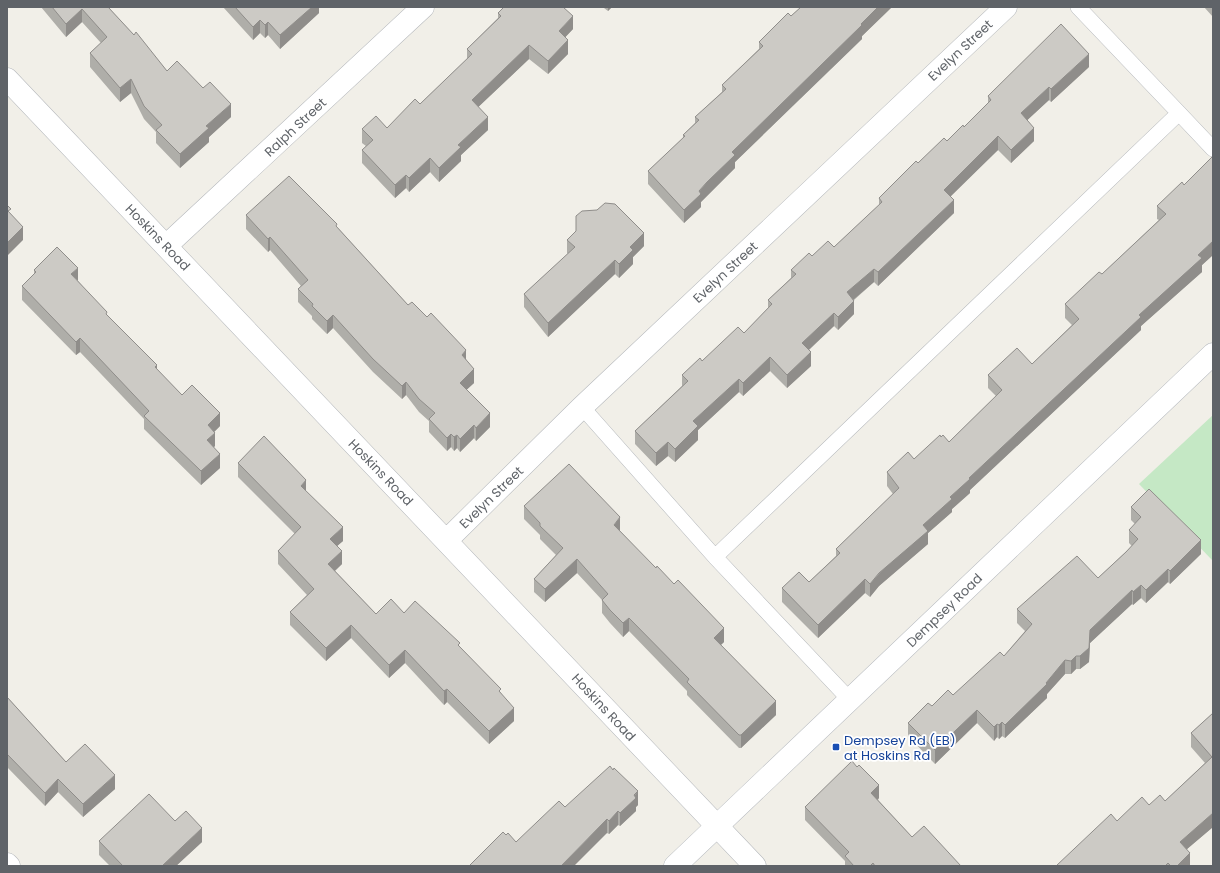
<svg xmlns="http://www.w3.org/2000/svg" width="1220" height="873" font-family="Poppins,sans-serif">
<style>
.green{fill:#c5e8c5}
.lines{fill:none;stroke-linecap:round;stroke-linejoin:round}
.lane-casing{stroke:#b5b8bc;stroke-width:16}
.street-casing{stroke:#b5b8bc;stroke-width:23}
.secondary-casing{stroke:#b6babf;stroke-width:23}
.lane{stroke:#fff;stroke-width:15}
.street{stroke:#fff;stroke-width:22}
.secondary{stroke:#fff;stroke-width:22}
.wall{fill:#afaea9}
.shaded-wall{fill:#8f8d8a}
.building{fill:#cccac5;stroke:#8f8d8a}
.transit-dot{fill:#1a4fb4;stroke:#fff;stroke-width:1.5}
.labels{text-anchor:middle;stroke-width:3.5;stroke-linejoin:round;paint-order:stroke}
.street-label{font-size:13px;fill:#5f6368;stroke:#fff}
.transit-label{font-size:13px;fill:#164399;stroke:#fff;text-anchor:start}
</style>
<rect width="100%" height="100%" fill="#f1efe8"/>
<path class="green" d="M 1213,415 L 1213,561 L 1139,484 Z"/>
<g class="lines">
<defs>
<path id="lane" d="M 1078,7 L 1179,113
M 582,407 L 715,557
M 849,699 L 715,557 L 1179,113 L 1213,149"/>
<path id="street" d="M 7,79 L 755,866
M 166,246 L 423,7
M 447,540 L 582,407 L 1006,7
M 7,864 L 9,866"/>
<path id="secondary" d="M 675,866 L 1213,354"/>
</defs>
<use href="#lane" class="lane-casing"/>
<use href="#street" class="street-casing"/>
<use href="#secondary" class="secondary-casing"/>
<use href="#lane" class="lane"/>
<use href="#street" class="street"/>
<use href="#secondary" class="secondary"/>
</g>
<path class="wall" d="M 41,7 L 108,7 L 167,71 L 203,88 L 231,117 L 209,137 L 209,142 L 180,168 L 156,143 L 156,132 L 144,119 L 131,93 L 120,102 L 90,67 L 90,53 L 101,43 L 82,22 L 66,37 Z
M 223,7 L 320,7 L 319,8 L 319,13 L 280,49 L 268,35 L 265,38 L 260,33 L 253,40 Z
M 583,7 L 612,7 L 608,11 L 604,8 Z
M 801,7 L 892,7 L 862,36 L 862,39 L 735,162 L 735,168 L 701,202 L 701,207 L 684,223 L 648,184 L 648,171 L 683,138 L 683,135 L 695,123 L 695,117 L 722,92 L 722,85 L 759,49 L 759,42 L 791,16 Z
M 1204,7 L 1213,7 L 1213,17 Z
M 498,13 L 573,29 L 565,37 L 568,54 L 548,74 L 529,59 L 478,107 L 488,130 L 461,155 L 461,161 L 439,182 L 430,172 L 409,192 L 406,188 L 395,198 L 362,163 L 362,150 L 366,146 L 362,143 L 362,129 L 387,128 L 420,104 L 467,59 L 467,49 L 498,18 Z
M 1089,67 L 1051,102 L 1049,100 L 1027,120 L 1034,141 L 1011,163 L 998,150 L 950,196 L 954,213 L 878,286 L 874,282 L 854,300 L 854,314 L 838,330 L 834,326 L 809,350 L 811,366 L 787,388 L 770,371 L 743,396 L 739,392 L 698,430 L 698,440 L 675,462 L 668,456 L 656,466 L 635,444 L 635,431 L 682,386 L 682,375 L 744,333 L 768,308 L 768,300 L 791,278 L 791,270 L 812,256 L 834,247 L 879,205 L 879,198 L 918,163 L 964,127 L 988,103 L 988,96 Z
M 1213,158 L 1213,255 L 1202,265 L 1202,272 L 1141,326 L 1141,330 L 970,490 L 970,493 L 952,509 L 952,512 L 928,533 L 928,544 L 879,586 L 870,597 L 865,593 L 818,638 L 782,602 L 782,588 L 809,582 L 836,556 L 836,549 L 893,494 L 887,486 L 887,472 L 914,459 L 941,437 L 949,442 L 996,396 L 988,388 L 988,375 L 1032,364 L 1072,325 L 1065,318 L 1065,304 L 1102,274 L 1159,220 L 1157,219 L 1157,206 L 1184,185 Z
M 246,215 L 337,227 L 408,305 L 466,359 L 474,383 L 466,390 L 490,427 L 476,441 L 474,438 L 460,452 L 457,448 L 454,451 L 451,447 L 447,451 L 429,432 L 429,421 L 419,412 L 406,395 L 402,399 L 373,372 L 333,328 L 327,334 L 312,319 L 312,316 L 298,302 L 298,289 L 301,286 L 270,250 L 268,252 L 246,229 Z
M 567,240 L 644,246 L 633,257 L 633,264 L 619,278 L 615,274 L 548,337 L 524,307 L 524,294 L 568,254 L 567,253 Z
M 34,270 L 78,281 L 107,315 L 157,370 L 182,395 L 220,426 L 214,432 L 215,446 L 214,447 L 220,468 L 201,485 L 144,429 L 144,419 L 80,352 L 76,355 L 22,300 L 22,286 L 34,275 Z
M 238,463 L 306,491 L 343,541 L 337,546 L 342,564 L 335,571 L 376,614 L 404,613 L 460,647 L 501,693 L 514,721 L 489,744 L 447,702 L 444,705 L 405,663 L 389,678 L 351,638 L 326,661 L 290,625 L 290,612 L 307,595 L 278,564 L 278,551 L 295,534 L 238,477 Z
M 524,506 L 620,531 L 724,642 L 721,645 L 776,715 L 741,748 L 739,748 L 687,695 L 687,691 L 629,631 L 623,637 L 610,623 L 602,613 L 602,600 L 577,573 L 545,602 L 534,592 L 534,579 L 556,555 L 540,539 L 540,535 L 524,519 Z
M 1131,507 L 1201,554 L 1170,584 L 1168,582 L 1146,603 L 1141,598 L 1133,605 L 1132,604 L 1090,643 L 1089,662 L 1080,669 L 1076,669 L 1071,674 L 1065,674 L 1047,694 L 1047,698 L 1005,738 L 1002,736 L 999,739 L 997,737 L 994,741 L 977,723 L 935,764 L 908,736 L 908,723 L 932,706 L 953,695 L 1004,656 L 1025,631 L 1017,623 L 1017,609 L 1098,578 L 1132,546 L 1129,543 L 1129,530 L 1135,524 L 1131,520 Z
M 7,697 L 66,762 L 115,789 L 83,817 L 58,792 L 45,806 L 7,767 Z
M 1213,713 L 1213,827 L 1187,849 L 1190,866 L 1056,866 L 1117,821 L 1149,805 L 1165,801 L 1205,763 L 1191,747 L 1191,733 Z
M 879,798 L 878,800 L 912,837 L 961,866 L 845,866 L 845,861 L 805,820 L 805,807 Z
M 638,805 L 636,807 L 636,811 L 620,826 L 618,825 L 609,834 L 607,833 L 469,866 L 506,835 L 516,842 L 565,807 Z
M 175,821 L 202,842 L 176,866 L 110,866 L 99,855 L 99,841 Z"/>
<path class="shaded-wall" d="M 312,7 L 320,7 L 319,8 L 319,13 L 280,49 L 280,35 Z
M 608,7 L 612,7 L 608,11 Z
M 878,7 L 892,7 L 862,36 L 862,39 L 735,162 L 735,168 L 701,202 L 701,207 L 684,223 L 684,210 L 732,152 Z
M 82,9 L 82,22 L 66,37 L 66,24 Z
M 573,16 L 573,29 L 559,44 L 559,31 Z
M 260,20 L 260,33 L 253,40 L 253,27 Z
M 268,22 L 268,35 L 265,38 L 265,25 Z
M 568,40 L 568,54 L 548,74 L 548,61 Z
M 529,45 L 529,59 L 472,113 L 472,100 Z
M 1089,54 L 1089,67 L 1051,102 L 1051,89 Z
M 131,79 L 131,93 L 120,102 L 120,88 Z
M 1049,87 L 1049,100 L 1021,126 L 1021,113 Z
M 231,104 L 231,117 L 209,137 L 209,142 L 180,168 L 180,154 L 206,126 Z
M 488,117 L 488,130 L 461,155 L 461,161 L 439,182 L 439,168 L 458,145 Z
M 1034,128 L 1034,141 L 1011,163 L 1011,150 Z
M 998,136 L 998,150 L 944,203 L 944,190 Z
M 430,158 L 430,172 L 409,192 L 409,178 Z
M 406,175 L 406,188 L 395,198 L 395,185 Z
M 954,200 L 954,213 L 878,286 L 878,272 Z
M 23,227 L 23,240 L 7,256 L 7,243 Z
M 644,233 L 644,246 L 633,257 L 633,264 L 619,278 L 619,264 L 630,247 Z
M 270,237 L 270,250 L 268,252 L 268,239 Z
M 1213,241 L 1213,255 L 1202,265 L 1202,272 L 1141,326 L 1141,330 L 970,490 L 970,493 L 952,509 L 952,512 L 928,533 L 928,544 L 879,586 L 870,597 L 870,584 L 923,525 L 969,478 L 1139,315 L 1198,255 Z
M 615,260 L 615,274 L 548,337 L 548,323 Z
M 78,268 L 78,281 L 71,274 Z
M 874,269 L 874,282 L 847,305 L 847,292 Z
M 854,301 L 854,314 L 838,330 L 838,317 Z
M 834,313 L 834,326 L 802,356 L 802,343 Z
M 333,315 L 333,328 L 327,334 L 327,321 Z
M 80,338 L 80,352 L 76,355 L 76,342 Z
M 466,350 L 466,364 L 462,355 Z
M 811,352 L 811,366 L 787,388 L 787,375 Z
M 770,357 L 770,371 L 743,396 L 743,383 Z
M 157,365 L 157,378 L 155,367 Z
M 474,369 L 474,383 L 460,396 L 460,383 Z
M 739,379 L 739,392 L 698,430 L 698,440 L 675,462 L 675,449 L 693,421 Z
M 406,382 L 406,395 L 402,399 L 402,386 Z
M 220,413 L 220,426 L 208,438 L 208,425 Z
M 490,413 L 490,427 L 476,441 L 476,428 Z
M 474,425 L 474,438 L 460,452 L 460,439 Z
M 215,433 L 215,446 L 207,453 L 207,440 Z
M 451,434 L 451,447 L 447,451 L 447,438 Z
M 457,435 L 457,448 L 454,451 L 454,437 Z
M 668,442 L 668,456 L 656,466 L 656,453 Z
M 220,454 L 220,468 L 201,485 L 201,471 Z
M 306,480 L 306,493 L 301,486 Z
M 620,517 L 620,531 L 614,538 L 614,525 Z
M 343,527 L 343,541 L 330,552 L 330,539 Z
M 1201,540 L 1201,554 L 1170,584 L 1170,571 Z
M 342,551 L 342,564 L 328,577 L 328,564 Z
M 577,559 L 577,573 L 545,602 L 545,589 Z
M 1168,569 L 1168,582 L 1146,603 L 1146,590 Z
M 865,579 L 865,593 L 818,638 L 818,625 Z
M 1141,585 L 1141,598 L 1133,605 L 1133,592 Z
M 1132,590 L 1132,604 L 1090,643 L 1089,662 L 1080,669 L 1080,656 L 1090,630 Z
M 629,618 L 629,631 L 623,637 L 623,623 Z
M 351,625 L 351,638 L 326,661 L 326,648 Z
M 724,628 L 724,642 L 714,651 L 714,638 Z
M 405,650 L 405,663 L 389,678 L 389,665 Z
M 1076,656 L 1076,669 L 1071,674 L 1071,661 Z
M 1065,660 L 1065,674 L 1047,694 L 1047,698 L 1005,738 L 1005,725 L 1046,683 Z
M 447,689 L 447,702 L 444,705 L 444,691 Z
M 776,701 L 776,715 L 741,748 L 741,735 Z
M 514,708 L 514,721 L 489,744 L 489,731 Z
M 977,710 L 977,723 L 935,764 L 935,750 Z
M 1002,722 L 1002,736 L 999,739 L 999,725 Z
M 997,724 L 997,737 L 994,741 L 994,727 Z
M 115,775 L 115,789 L 83,817 L 83,804 Z
M 58,779 L 58,792 L 45,806 L 45,793 Z
M 879,785 L 879,798 L 871,806 L 871,793 Z
M 638,791 L 638,805 L 636,807 L 636,811 L 620,826 L 620,813 Z
M 618,811 L 618,825 L 609,834 L 609,821 Z
M 1213,813 L 1213,827 L 1180,855 L 1180,842 Z
M 607,819 L 607,833 L 574,866 L 561,866 Z
M 202,828 L 202,842 L 176,866 L 162,866 Z
M 1190,853 L 1190,866 L 1177,866 Z"/>
<path class="building" d="M 52,7 L 108,7 L 134,35 L 136,32 L 167,71 L 177,61 L 203,88 L 210,82 L 231,104 L 206,126 L 209,128 L 180,154 L 156,130 L 162,125 L 144,106 L 131,79 L 120,88 L 90,53 L 107,37 L 82,9 L 66,24 Z
M 235,7 L 312,7 L 280,35 L 268,22 L 265,25 L 260,20 L 253,27 Z
M 504,7 L 563,7 L 573,16 L 559,31 L 568,40 L 548,61 L 529,45 L 472,100 L 488,117 L 458,145 L 461,147 L 439,168 L 430,158 L 409,178 L 406,175 L 395,185 L 362,150 L 373,140 L 362,129 L 376,116 L 387,128 L 415,99 L 420,104 L 472,54 L 467,49 L 501,16 L 498,13 Z
M 801,7 L 878,7 L 861,24 L 862,25 L 732,152 L 735,155 L 707,182 L 699,191 L 701,194 L 684,210 L 648,171 L 685,136 L 683,135 L 699,120 L 695,117 L 726,89 L 722,85 L 763,46 L 759,42 L 788,13 L 791,16 Z
M 1061,24 L 1089,54 L 1051,89 L 1049,87 L 1021,113 L 1034,128 L 1011,150 L 998,136 L 944,190 L 954,200 L 878,272 L 874,269 L 847,292 L 854,301 L 838,317 L 834,313 L 802,343 L 811,352 L 787,375 L 770,357 L 743,383 L 739,379 L 693,421 L 698,426 L 675,449 L 668,442 L 656,453 L 635,431 L 688,381 L 682,375 L 700,358 L 702,361 L 738,327 L 744,333 L 772,304 L 768,300 L 796,274 L 791,270 L 809,253 L 812,256 L 828,241 L 834,247 L 882,202 L 879,198 L 916,161 L 918,163 L 944,138 L 947,141 L 963,125 L 964,127 L 991,100 L 988,96 Z
M 1212,157 L 1213,158 L 1213,241 L 1198,255 L 1202,258 L 1139,315 L 1141,317 L 969,478 L 970,479 L 950,497 L 952,499 L 923,525 L 928,531 L 879,573 L 870,584 L 865,579 L 818,625 L 782,588 L 799,572 L 809,582 L 840,553 L 836,549 L 899,488 L 887,472 L 908,452 L 914,459 L 940,435 L 941,437 L 943,435 L 949,442 L 1002,390 L 988,375 L 1017,348 L 1032,364 L 1079,319 L 1065,304 L 1099,272 L 1102,274 L 1166,214 L 1157,206 L 1182,182 L 1184,185 Z
M 289,176 L 337,224 L 336,226 L 408,305 L 412,302 L 427,317 L 431,313 L 466,350 L 462,355 L 474,369 L 460,383 L 490,413 L 476,428 L 474,425 L 460,439 L 457,435 L 454,437 L 451,434 L 447,438 L 429,419 L 435,413 L 419,399 L 406,382 L 402,386 L 373,359 L 333,315 L 327,321 L 312,306 L 313,304 L 298,289 L 308,280 L 270,237 L 268,239 L 246,215 Z
M 605,203 L 615,204 L 644,233 L 630,247 L 633,250 L 619,264 L 615,260 L 548,323 L 524,294 L 575,247 L 567,240 L 576,231 L 576,216 L 582,211 L 597,210 Z
M 7,205 L 11,209 L 8,211 L 23,227 L 7,243 Z
M 57,247 L 78,268 L 71,274 L 107,312 L 106,314 L 157,365 L 155,367 L 182,395 L 192,385 L 220,413 L 208,425 L 215,433 L 207,440 L 220,454 L 201,471 L 144,416 L 149,411 L 80,338 L 76,342 L 22,286 L 36,272 L 34,270 Z
M 264,436 L 306,480 L 301,486 L 343,527 L 330,539 L 342,551 L 328,564 L 376,614 L 391,599 L 404,613 L 415,601 L 460,643 L 458,645 L 501,689 L 499,691 L 514,708 L 489,731 L 447,689 L 444,691 L 405,650 L 389,665 L 351,625 L 326,648 L 290,612 L 314,589 L 278,551 L 301,527 L 238,463 Z
M 569,464 L 620,517 L 614,525 L 656,568 L 657,566 L 674,584 L 678,580 L 724,628 L 714,638 L 776,701 L 741,735 L 739,735 L 687,682 L 689,679 L 629,618 L 623,623 L 610,610 L 602,600 L 608,594 L 577,559 L 545,589 L 534,579 L 563,548 L 540,526 L 540,523 L 524,506 Z
M 1149,489 L 1201,540 L 1170,571 L 1168,569 L 1146,590 L 1141,585 L 1133,592 L 1132,590 L 1090,630 L 1089,648 L 1080,656 L 1076,656 L 1071,661 L 1065,660 L 1046,683 L 1047,684 L 1005,725 L 1002,722 L 999,725 L 997,724 L 994,727 L 977,710 L 935,750 L 908,723 L 928,703 L 932,706 L 948,690 L 953,695 L 1000,652 L 1004,656 L 1032,624 L 1017,609 L 1077,556 L 1098,578 L 1126,552 L 1138,539 L 1129,530 L 1141,517 L 1131,507 Z
M 7,697 L 66,762 L 85,744 L 115,775 L 83,804 L 58,779 L 45,793 L 7,754 Z
M 1213,713 L 1213,813 L 1180,842 L 1190,853 L 1177,866 L 1171,866 L 1168,863 L 1165,866 L 1056,866 L 1111,814 L 1117,821 L 1142,797 L 1149,805 L 1160,795 L 1165,801 L 1212,757 L 1191,733 Z
M 852,761 L 857,767 L 859,765 L 879,785 L 871,793 L 912,837 L 924,826 L 961,866 L 875,866 L 873,863 L 870,866 L 854,866 L 845,856 L 849,852 L 805,807 Z
M 610,766 L 613,770 L 614,768 L 638,791 L 634,795 L 636,798 L 620,813 L 618,811 L 609,821 L 607,819 L 561,866 L 469,866 L 503,832 L 506,835 L 508,833 L 516,842 L 559,801 L 565,807 Z
M 149,794 L 175,821 L 186,811 L 202,828 L 162,866 L 123,866 L 99,841 Z"/>
<rect class="transit-dot" x="832" y="743" width="8" height="8" rx="2"/>
<g class="labels">
<g class="street-label">
<text transform="translate(960 50) rotate(-43)" y="5">Evelyn Street</text>
<text transform="translate(295 127) rotate(-43)" y="5">Ralph Street</text>
<text transform="translate(158 237) rotate(46)" y="5">Hoskins Road</text>
<text transform="translate(725 272) rotate(-43)" y="5">Evelyn Street</text>
<text transform="translate(381 472) rotate(46)" y="5">Hoskins Road</text>
<text transform="translate(491 497) rotate(-44)" y="5">Evelyn Street</text>
<text transform="translate(944 610) rotate(-44)" y="5">Dempsey Road</text>
<text transform="translate(604 707) rotate(47)" y="5">Hoskins Road</text>
</g>
<g class="transit-label">
<text x="844" y="745">Dempsey Rd (EB)<tspan x="844" dy="15">at Hoskins Rd</tspan></text>
</g>
</g>
<rect width="1220" height="873" fill="none" stroke="#5f6368" stroke-width="16"/>
</svg>
